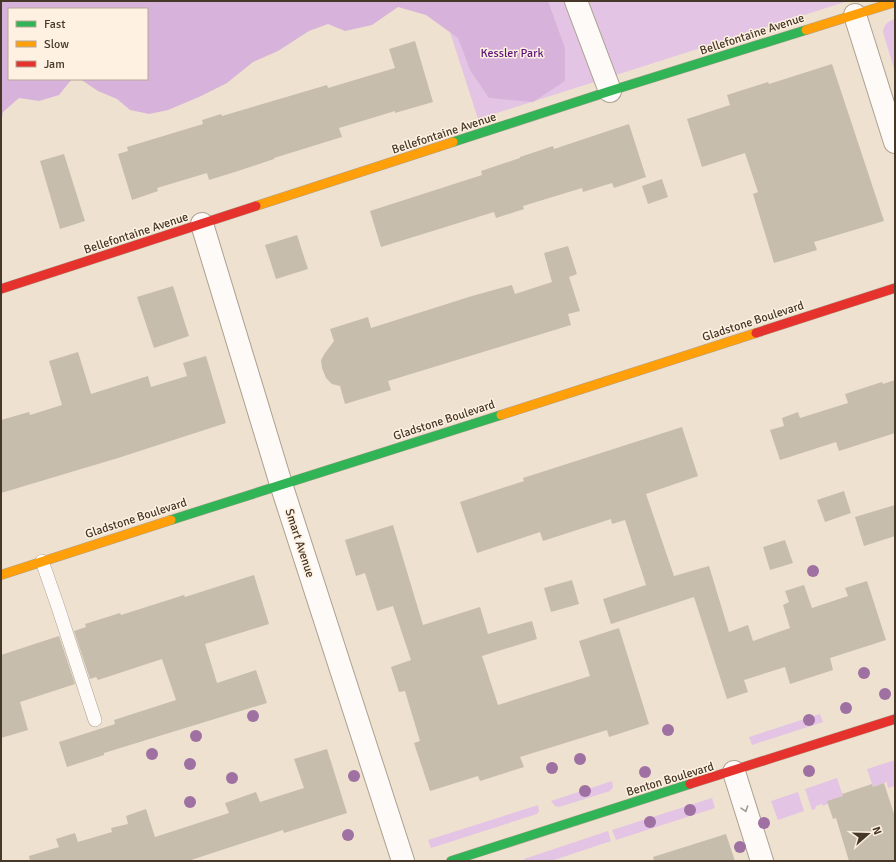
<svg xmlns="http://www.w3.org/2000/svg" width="896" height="862" font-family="Signika,sans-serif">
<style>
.green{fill:#e3c4e4}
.forest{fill:#d7b3db}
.building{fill:#c6bdac}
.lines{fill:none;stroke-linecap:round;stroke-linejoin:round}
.lane-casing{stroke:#aca191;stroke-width:14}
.street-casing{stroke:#aca191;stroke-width:24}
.fast-casing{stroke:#aca191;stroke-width:10}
.slow-casing{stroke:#aca191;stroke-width:10}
.jam-casing{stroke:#aca191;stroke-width:10}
.lane{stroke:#fdfaf8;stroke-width:13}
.street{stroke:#fdfaf8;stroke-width:22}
.fast{stroke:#30b455;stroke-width:9}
.slow{stroke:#ff9f0a;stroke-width:9}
.jam{stroke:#e5322d;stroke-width:9}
.tree{fill:#9f71a2}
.oneway{stroke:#a19990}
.labels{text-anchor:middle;stroke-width:3;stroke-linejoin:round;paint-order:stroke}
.street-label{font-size:12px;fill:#453828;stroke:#fff1e1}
.park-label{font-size:12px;fill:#5e157e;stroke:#fff1e1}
</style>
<rect width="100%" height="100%" fill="#efe1cf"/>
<path class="green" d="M 440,1 L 848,1 L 478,119 Z
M 895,19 L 895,72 L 883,32 C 884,24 888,21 895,19 Z
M 820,714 L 823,722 L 752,745 L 749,737 Z
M 895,760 L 895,786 L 888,788 L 887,782 L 873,787 L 867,769 Z
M 837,778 L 843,796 L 823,806 L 822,804 L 816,806 L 815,809 L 812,810 L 805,789 Z
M 612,781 L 613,787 L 610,791 L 559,807 L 555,806 L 551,801 Z
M 798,792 L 804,811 L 778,820 L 771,801 Z
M 712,798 L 715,808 L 616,840 L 612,830 Z
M 538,805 L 539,811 L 537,814 L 431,848 L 428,840 Z
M 608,831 L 611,841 L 551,861 L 524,861 L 524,859 Z"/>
<path class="forest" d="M 1,1 L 548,1 L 565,48 L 565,81 L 533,102 L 489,98 L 470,70 L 458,38 L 426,15 L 398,7 L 372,25 L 345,31 L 328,24 L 309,31 L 278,51 L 253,62 L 227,83 L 199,97 L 168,110 L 149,114 L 130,110 L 117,99 L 98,91 L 80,79 L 147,79 L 147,9 L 9,9 L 9,79 L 72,79 L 59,95 L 39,101 L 19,98 L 3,112 L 1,123 Z"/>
<path class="building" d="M 415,41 L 433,102 L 395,113 L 395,111 L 339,128 L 342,137 L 274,158 L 274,159 L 238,171 L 209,180 L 207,173 L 157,188 L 158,191 L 132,200 L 118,154 L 128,151 L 127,147 L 203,124 L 202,120 L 221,114 L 222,116 L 327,85 L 328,88 L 395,68 L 389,49 Z
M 832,64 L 884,221 L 814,242 L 817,250 L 774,263 L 753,194 L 758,192 L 745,153 L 702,167 L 687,119 L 730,105 L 727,95 L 768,82 L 769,84 Z
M 629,124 L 646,177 L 614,188 L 612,183 L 583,192 L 582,188 L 523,206 L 524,209 L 496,218 L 494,212 L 381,247 L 370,211 L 482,175 L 481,171 L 520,158 L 520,157 L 553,146 L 554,149 Z
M 64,154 L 85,221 L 60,229 L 40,161 Z
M 662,179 L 668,197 L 648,204 L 642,186 Z
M 297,235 L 308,269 L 276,279 L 265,245 Z
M 568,246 L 577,274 L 569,277 L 580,311 L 568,314 L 571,325 L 388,381 L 391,390 L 345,404 L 340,386 L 332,384 L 326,378 L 322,368 L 321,360 L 325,353 L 334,341 L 330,329 L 368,317 L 371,328 L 472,296 L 512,285 L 515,294 L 552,282 L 544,253 Z
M 173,286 L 189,336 L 154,348 L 137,297 Z
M 78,352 L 91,394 L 148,376 L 151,387 L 187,376 L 183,363 L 206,356 L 226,423 L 118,458 L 1,493 L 1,420 L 29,412 L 30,415 L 62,405 L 49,361 Z
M 895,380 L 895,433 L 839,451 L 836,442 L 780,460 L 770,430 L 784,426 L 782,418 L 798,412 L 800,418 L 848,403 L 845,394 L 882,382 L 883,384 Z
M 682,427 L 698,476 L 646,494 L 674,576 L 709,566 L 729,632 L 748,625 L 753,641 L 790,628 L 783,605 L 789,602 L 785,591 L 804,585 L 812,608 L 848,596 L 845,588 L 867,581 L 886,640 L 830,658 L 833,670 L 790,684 L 785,667 L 744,680 L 748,692 L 727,699 L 694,597 L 611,624 L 603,599 L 646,585 L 625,520 L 612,524 L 611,519 L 543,541 L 540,532 L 477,553 L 460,502 L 524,481 L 523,478 Z
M 844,491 L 851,513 L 825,522 L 817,500 Z
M 895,505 L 895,536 L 864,546 L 855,517 Z
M 393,525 L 423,625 L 480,607 L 488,634 L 532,621 L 537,639 L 482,656 L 498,705 L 590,676 L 579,641 L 619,628 L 649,724 L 609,737 L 607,730 L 520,757 L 524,767 L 480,781 L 478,776 L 430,791 L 414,743 L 420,741 L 405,691 L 399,692 L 391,667 L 411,660 L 393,606 L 377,611 L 365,573 L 356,576 L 345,540 Z
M 785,540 L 793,563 L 770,570 L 763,547 Z
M 254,575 L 269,624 L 205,644 L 217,683 L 256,670 L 267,703 L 104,753 L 104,755 L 67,767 L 59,742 L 115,724 L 114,720 L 176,700 L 162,659 L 98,680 L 96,677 L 90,679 L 74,631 L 86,627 L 85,624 L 120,613 L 121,615 L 184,595 L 185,597 Z
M 572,580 L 579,604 L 551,612 L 544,588 Z
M 59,636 L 75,684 L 20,702 L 28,730 L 1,738 L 1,655 Z
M 327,749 L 347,813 L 284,833 L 283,830 L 188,861 L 30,861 L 29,856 L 59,847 L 56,839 L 75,833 L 78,842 L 112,832 L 111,828 L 128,824 L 126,816 L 146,809 L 155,837 L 229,813 L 225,803 L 256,792 L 260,802 L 304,788 L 294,759 Z
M 884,783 L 895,817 L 895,861 L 849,861 L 836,818 L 833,819 L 827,801 L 843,796 L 842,794 L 872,784 L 873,787 Z
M 726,834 L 735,861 L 654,861 L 653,857 Z"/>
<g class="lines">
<defs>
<path id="lane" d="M 42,561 L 57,604 L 95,720"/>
<path id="street" d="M 576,1 L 610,91
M 855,15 L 895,142
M 202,224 L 281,484 L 403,861
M 734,772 L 762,861"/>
<path id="fast" d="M 453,142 L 610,91 L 806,30
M 171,520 L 501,415
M 451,861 L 690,784"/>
<path id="slow" d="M 806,30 L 895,2
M 256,206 L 453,142
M 501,415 L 756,333
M 1,575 L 171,520"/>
<path id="jam" d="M 1,289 L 256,206
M 756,333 L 895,288
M 690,784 L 895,719"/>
</defs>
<use href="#lane" class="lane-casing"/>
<use href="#street" class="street-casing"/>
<use href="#fast" class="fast-casing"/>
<use href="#slow" class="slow-casing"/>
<use href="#jam" class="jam-casing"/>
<use href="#lane" class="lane"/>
<use href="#street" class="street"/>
<use href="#fast" class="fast"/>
<use href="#slow" class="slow"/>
<use href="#jam" class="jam"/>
</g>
<g class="tree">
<circle cx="813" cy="571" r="6"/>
<circle cx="864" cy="673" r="6"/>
<circle cx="885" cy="694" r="6"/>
<circle cx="846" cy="708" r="6"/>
<circle cx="253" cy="716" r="6"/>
<circle cx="809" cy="720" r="6"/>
<circle cx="668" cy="730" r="6"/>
<circle cx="196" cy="736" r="6"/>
<circle cx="152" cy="754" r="6"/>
<circle cx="580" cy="759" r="6"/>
<circle cx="190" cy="764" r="6"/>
<circle cx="552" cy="768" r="6"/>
<circle cx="809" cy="771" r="6"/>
<circle cx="645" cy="772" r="6"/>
<circle cx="354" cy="776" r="6"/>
<circle cx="232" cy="778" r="6"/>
<circle cx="585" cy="791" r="6"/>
<circle cx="190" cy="802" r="6"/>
<circle cx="690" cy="810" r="6"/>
<circle cx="650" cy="822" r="6"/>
<circle cx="764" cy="823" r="6"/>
<circle cx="348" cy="835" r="6"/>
<circle cx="740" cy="847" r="6"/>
</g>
<defs><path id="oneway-chevron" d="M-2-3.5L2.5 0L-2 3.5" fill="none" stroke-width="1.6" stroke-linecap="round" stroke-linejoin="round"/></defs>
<use class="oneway" href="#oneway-chevron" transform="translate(745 809) rotate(72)"/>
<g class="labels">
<g class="street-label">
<text transform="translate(752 34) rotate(-18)" y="4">Bellefontaine Avenue</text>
<text transform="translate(444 133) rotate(-18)" y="4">Bellefontaine Avenue</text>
<text transform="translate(136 233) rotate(-18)" y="4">Bellefontaine Avenue</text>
<text transform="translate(753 321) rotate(-18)" y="4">Gladstone Boulevard</text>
<text transform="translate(444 420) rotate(-18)" y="4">Gladstone Boulevard</text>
<text transform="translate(136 518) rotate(-18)" y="4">Gladstone Boulevard</text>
<text transform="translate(300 543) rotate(72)" y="4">Smart Avenue</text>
<text transform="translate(670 779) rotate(-17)" y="4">Benton Boulevard</text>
</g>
<g class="park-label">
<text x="512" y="57">Kessler Park</text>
</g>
</g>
<rect width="896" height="862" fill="none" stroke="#453828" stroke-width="4"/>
<rect x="8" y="8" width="140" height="72" fill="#fff1e1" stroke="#b5a797"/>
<rect x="16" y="21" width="20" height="6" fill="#30b455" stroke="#b5a797"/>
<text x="44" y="28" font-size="12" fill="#453828">Fast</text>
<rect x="16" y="41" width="20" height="6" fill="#ff9f0a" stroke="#b5a797"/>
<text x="44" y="48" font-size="12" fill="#453828">Slow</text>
<rect x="16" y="61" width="20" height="6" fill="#e5322d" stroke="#b5a797"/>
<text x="44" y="68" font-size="12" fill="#453828">Jam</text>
<g transform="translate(868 834) rotate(70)" stroke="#fff1e1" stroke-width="3" paint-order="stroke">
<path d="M0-3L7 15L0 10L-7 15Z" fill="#453828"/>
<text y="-6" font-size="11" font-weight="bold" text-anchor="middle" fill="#453828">N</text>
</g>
</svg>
